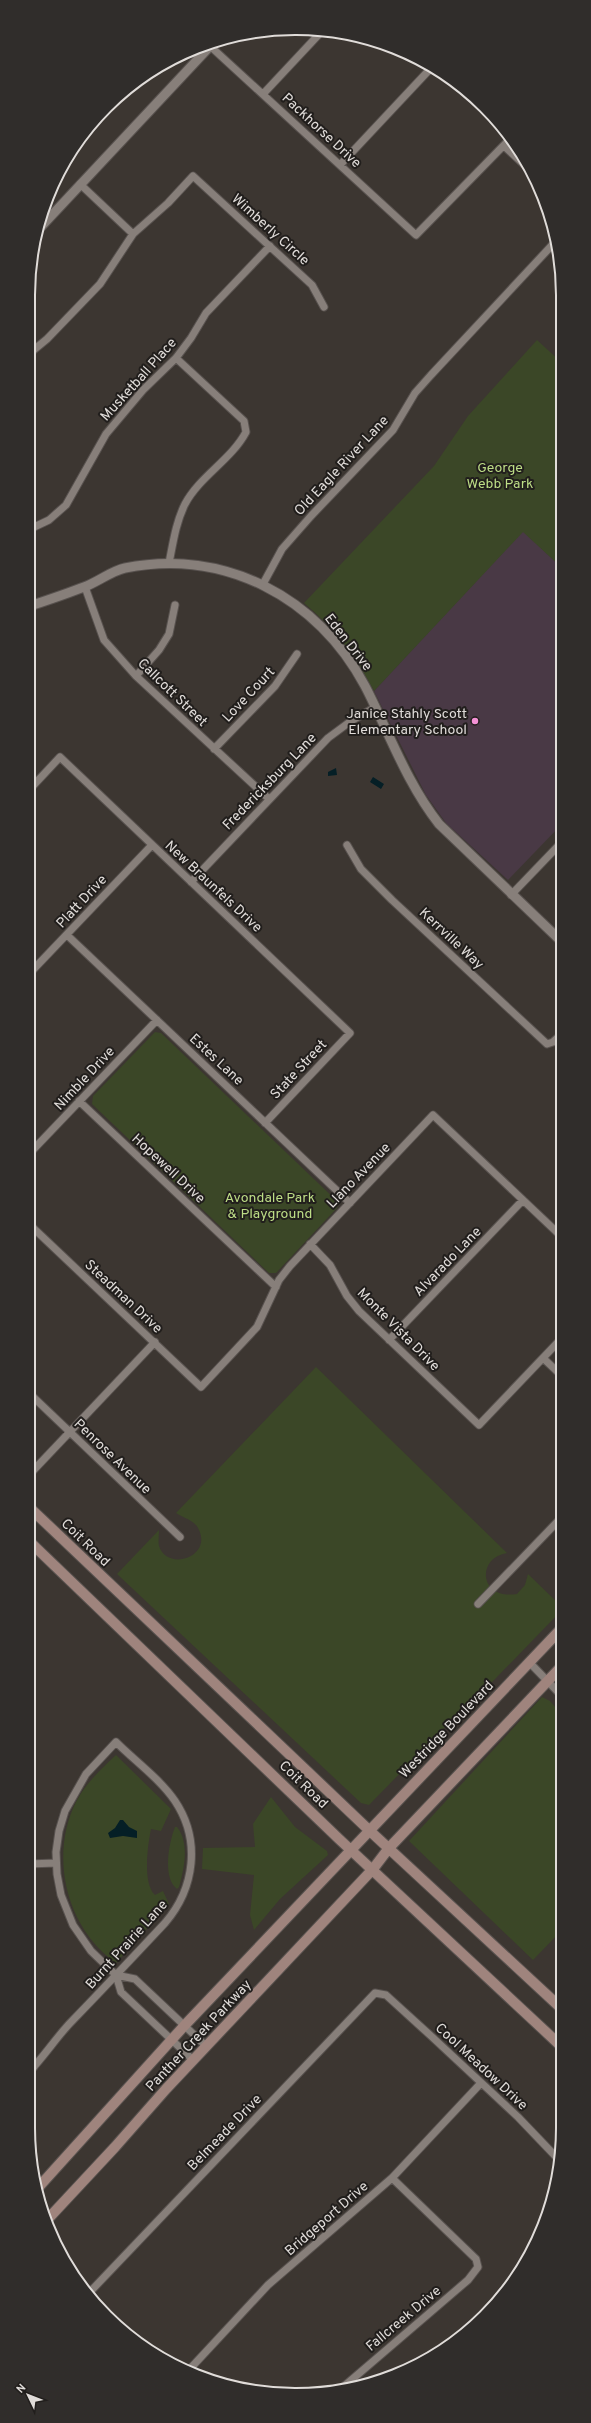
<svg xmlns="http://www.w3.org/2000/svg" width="591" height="2423" font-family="Overpass,sans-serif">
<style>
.education{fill:#493945}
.green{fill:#3b4727}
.water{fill:#051f26}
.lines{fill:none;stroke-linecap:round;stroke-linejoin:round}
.minor-casing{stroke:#58524f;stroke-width:9}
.tertiary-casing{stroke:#58524f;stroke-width:11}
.secondary-casing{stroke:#58524f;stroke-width:12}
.minor{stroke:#877f7a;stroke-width:7}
.tertiary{stroke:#877f7a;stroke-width:9}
.secondary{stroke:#9f847d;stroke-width:10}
.poi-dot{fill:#f391d5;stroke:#211e1c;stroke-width:1.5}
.labels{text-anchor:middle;stroke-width:4;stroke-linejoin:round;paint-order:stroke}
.street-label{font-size:14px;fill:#e0dcd9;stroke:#211e1c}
.park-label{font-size:14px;fill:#bddd86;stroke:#211e1c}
.poi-label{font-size:14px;fill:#e0dcd9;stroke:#211e1c;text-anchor:end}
.rim{fill:none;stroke:#e0dcd9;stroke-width:2}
</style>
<rect width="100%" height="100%" fill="#3c3631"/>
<path class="education" d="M 523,531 L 561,567 L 561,825 L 508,880 L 446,823 L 426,795 L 374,691 Z"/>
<path class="green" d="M 537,340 L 561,362 L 561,567 L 523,532 L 374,691 C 356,656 334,628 304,603 L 434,466 L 468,416 Z
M 155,1032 L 161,1033 L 339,1203 L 337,1208 L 276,1273 L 269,1273 L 92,1104 L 93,1096 Z
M 316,1367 L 507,1553 C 476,1558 479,1600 517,1594 L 525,1585 L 528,1574 L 561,1606 L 561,1611 L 465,1710 L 448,1724 L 369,1805 L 361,1803 L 117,1574 L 159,1530 C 159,1535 158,1541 159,1546 C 167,1572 214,1557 198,1528 C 194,1520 183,1518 176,1513 Z
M 542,1697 L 550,1701 L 561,1714 L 561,1931 L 533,1960 L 409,1841 Z
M 116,1755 L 171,1809 L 161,1831 L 151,1829 C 148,1844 142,1883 155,1895 L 163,1891 L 169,1904 L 116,1963 C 66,1928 49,1856 76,1802 C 86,1783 101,1769 116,1755 Z
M 271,1797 L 295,1827 L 327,1851 L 328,1855 L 280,1899 L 254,1930 L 250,1915 L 254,1875 L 202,1869 L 203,1848 L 255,1847 L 253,1824 Z
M 175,1827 L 177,1827 C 190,1843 184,1869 179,1887 L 177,1889 C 162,1878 169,1842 175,1827 Z"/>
<path class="water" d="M 336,768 L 337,775 L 328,776 L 328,772 Z
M 373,777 L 384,784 L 381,789 L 370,782 Z
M 120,1820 L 123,1820 L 129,1827 L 137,1831 L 137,1838 L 123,1836 L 110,1838 L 108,1833 L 115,1828 Z"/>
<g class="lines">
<defs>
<path id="minor" d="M 210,46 L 416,235 L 509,140
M 264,93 L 323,30
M 504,146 L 532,172
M 340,165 L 431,68
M 80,184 L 133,234
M 30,353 L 47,339 L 100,284 L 133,234 L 168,203 L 193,176 L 312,285 L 324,307
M 30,529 L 49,520 L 66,505 L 106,434 L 143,390 L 176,358 L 191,338 L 206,313 L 270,246
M 169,563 C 173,543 176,522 185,504 C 200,476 231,460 246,432 L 244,421 L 176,358
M 263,584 L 282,549 L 311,516 L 393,430 L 415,393 L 431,375 L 555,242
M 85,587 L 104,640 L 136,676 L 269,799
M 136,676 L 159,650 L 169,634 L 175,605
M 214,749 L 275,686 L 297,654
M 30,789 L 60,757 L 350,1033 L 265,1123
M 347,845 L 361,869 L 392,900 L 547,1044 L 553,1042 L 561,1035
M 191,882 L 328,738 L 351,721 L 374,708
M 511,895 L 561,843
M 67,935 L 350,1203
M 29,974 L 152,845
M 79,1101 L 276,1287
M 29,1154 L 157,1020
M 29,1224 L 201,1387 L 257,1327 L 279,1280 L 290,1266 L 433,1115 L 561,1236
M 310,1244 L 330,1265 L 347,1296 L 359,1311 L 479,1425 L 561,1339
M 389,1340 L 523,1200
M 543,1358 L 561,1375
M 29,1393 L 180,1537
M 29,1475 L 155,1342
M 478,1604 L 561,1518
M 529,1662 L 561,1695
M 28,1864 L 56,1863
M 116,1975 L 121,1992 L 193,2060
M 28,2061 L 34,2067
M 28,2073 C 44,2057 57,2036 73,2020 C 104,1988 135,1955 165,1923 C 195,1888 201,1840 175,1801 C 160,1779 135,1761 116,1742 L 86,1774 L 65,1811 L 59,1831 L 56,1852 L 57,1874 L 61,1895 L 73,1925 L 91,1951 L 116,1975 L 135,1979 L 206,2046
M 88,2294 L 375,1993 L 386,1995 L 430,2035 L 518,2117 L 561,2162
M 188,2371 L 268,2285 L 392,2178 L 481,2083
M 342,2388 L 468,2280 L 478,2267 L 476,2259 L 392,2178"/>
<path id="tertiary" d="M 37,231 L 214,42
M 30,606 C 48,600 66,594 84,587 C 98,582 111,571 125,568 C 224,548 318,597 365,686 C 389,732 406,782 439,824 L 561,941"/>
<path id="secondary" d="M 29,1507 L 369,1830 L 561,2008
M 29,1541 L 339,1839 L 561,2046
M 36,2190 L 184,2026 L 561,1629
M 46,2221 L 115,2147 L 166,2089 L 373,1869 L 389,1848 L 561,1667"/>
</defs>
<use href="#minor" class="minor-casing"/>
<use href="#tertiary" class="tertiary-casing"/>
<use href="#secondary" class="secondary-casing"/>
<use href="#minor" class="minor"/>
<use href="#tertiary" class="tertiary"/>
<use href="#secondary" class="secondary"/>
</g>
<circle class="poi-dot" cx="475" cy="721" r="4"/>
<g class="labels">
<g class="street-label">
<text transform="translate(322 130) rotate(43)" y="5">Packhorse Drive</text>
<text transform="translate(271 229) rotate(42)" y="5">Wimberly Circle</text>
<text transform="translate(138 379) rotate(-48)" y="5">Musketball Place</text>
<text transform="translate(341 465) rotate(-47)" y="5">Old Eagle River Lane</text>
<text transform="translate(349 642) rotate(52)" y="5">Eden Drive</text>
<text transform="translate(173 692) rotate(44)" y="5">Callcott Street</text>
<text transform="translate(248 694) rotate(-47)" y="5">Love Court</text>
<text transform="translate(269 781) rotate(-46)" y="5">Fredericksburg Lane</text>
<text transform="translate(214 886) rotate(43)" y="5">New Braunfels Drive</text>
<text transform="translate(81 901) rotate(-47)" y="5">Platt Drive</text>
<text transform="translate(452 938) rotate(43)" y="5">Kerrville Way</text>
<text transform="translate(217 1059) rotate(43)" y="5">Estes Lane</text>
<text transform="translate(298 1069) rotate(-47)" y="5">State Street</text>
<text transform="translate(84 1078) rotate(-47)" y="5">Nimble Drive</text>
<text transform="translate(169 1168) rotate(43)" y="5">Hopewell Drive</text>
<text transform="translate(358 1175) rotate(-46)" y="5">Llano Avenue</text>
<text transform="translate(447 1261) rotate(-46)" y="5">Alvarado Lane</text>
<text transform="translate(124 1296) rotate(43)" y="5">Steadman Drive</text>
<text transform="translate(399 1329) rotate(45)" y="5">Monte Vista Drive</text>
<text transform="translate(113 1456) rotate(44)" y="5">Penrose Avenue</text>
<text transform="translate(86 1542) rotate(44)" y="5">Coit Road</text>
<text transform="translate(446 1729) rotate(-46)" y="5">Westridge Boulevard</text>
<text transform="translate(304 1784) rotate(44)" y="5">Coit Road</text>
<text transform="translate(126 1944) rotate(-48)" y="5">Burnt Prairie Lane</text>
<text transform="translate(198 2035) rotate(-47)" y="5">Panther Creek Parkway</text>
<text transform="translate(482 2066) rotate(43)" y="5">Cool Meadow Drive</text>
<text transform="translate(224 2132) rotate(-46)" y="5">Belmeade Drive</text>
<text transform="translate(326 2218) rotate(-41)" y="5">Bridgeport Drive</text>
<text transform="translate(403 2318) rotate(-40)" y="5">Fallcreek Drive</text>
</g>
<g class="park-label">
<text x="500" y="472">George<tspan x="500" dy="16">Webb Park</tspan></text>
<text x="270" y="1202">Avondale Park<tspan x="270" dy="16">&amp; Playground</tspan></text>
</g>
<g class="poi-label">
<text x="467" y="718">Janice Stahly Scott<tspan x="467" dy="16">Elementary School</tspan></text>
</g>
</g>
<path d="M0 0H591V2423H0ZM295 35H296A260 260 0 0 1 556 295V2128A260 260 0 0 1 296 2388H295A260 260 0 0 1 35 2128V295A260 260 0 0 1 295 35Z" fill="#302d2b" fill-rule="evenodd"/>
<path class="rim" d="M295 35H296A260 260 0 0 1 556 295V2128A260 260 0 0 1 296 2388H295A260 260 0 0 1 35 2128V295A260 260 0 0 1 295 35Z"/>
<g transform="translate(28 2395) rotate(313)" stroke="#211e1c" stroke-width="3" paint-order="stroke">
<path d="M0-3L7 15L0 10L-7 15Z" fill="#e0dcd9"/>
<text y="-6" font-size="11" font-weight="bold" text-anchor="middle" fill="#e0dcd9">N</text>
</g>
</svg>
